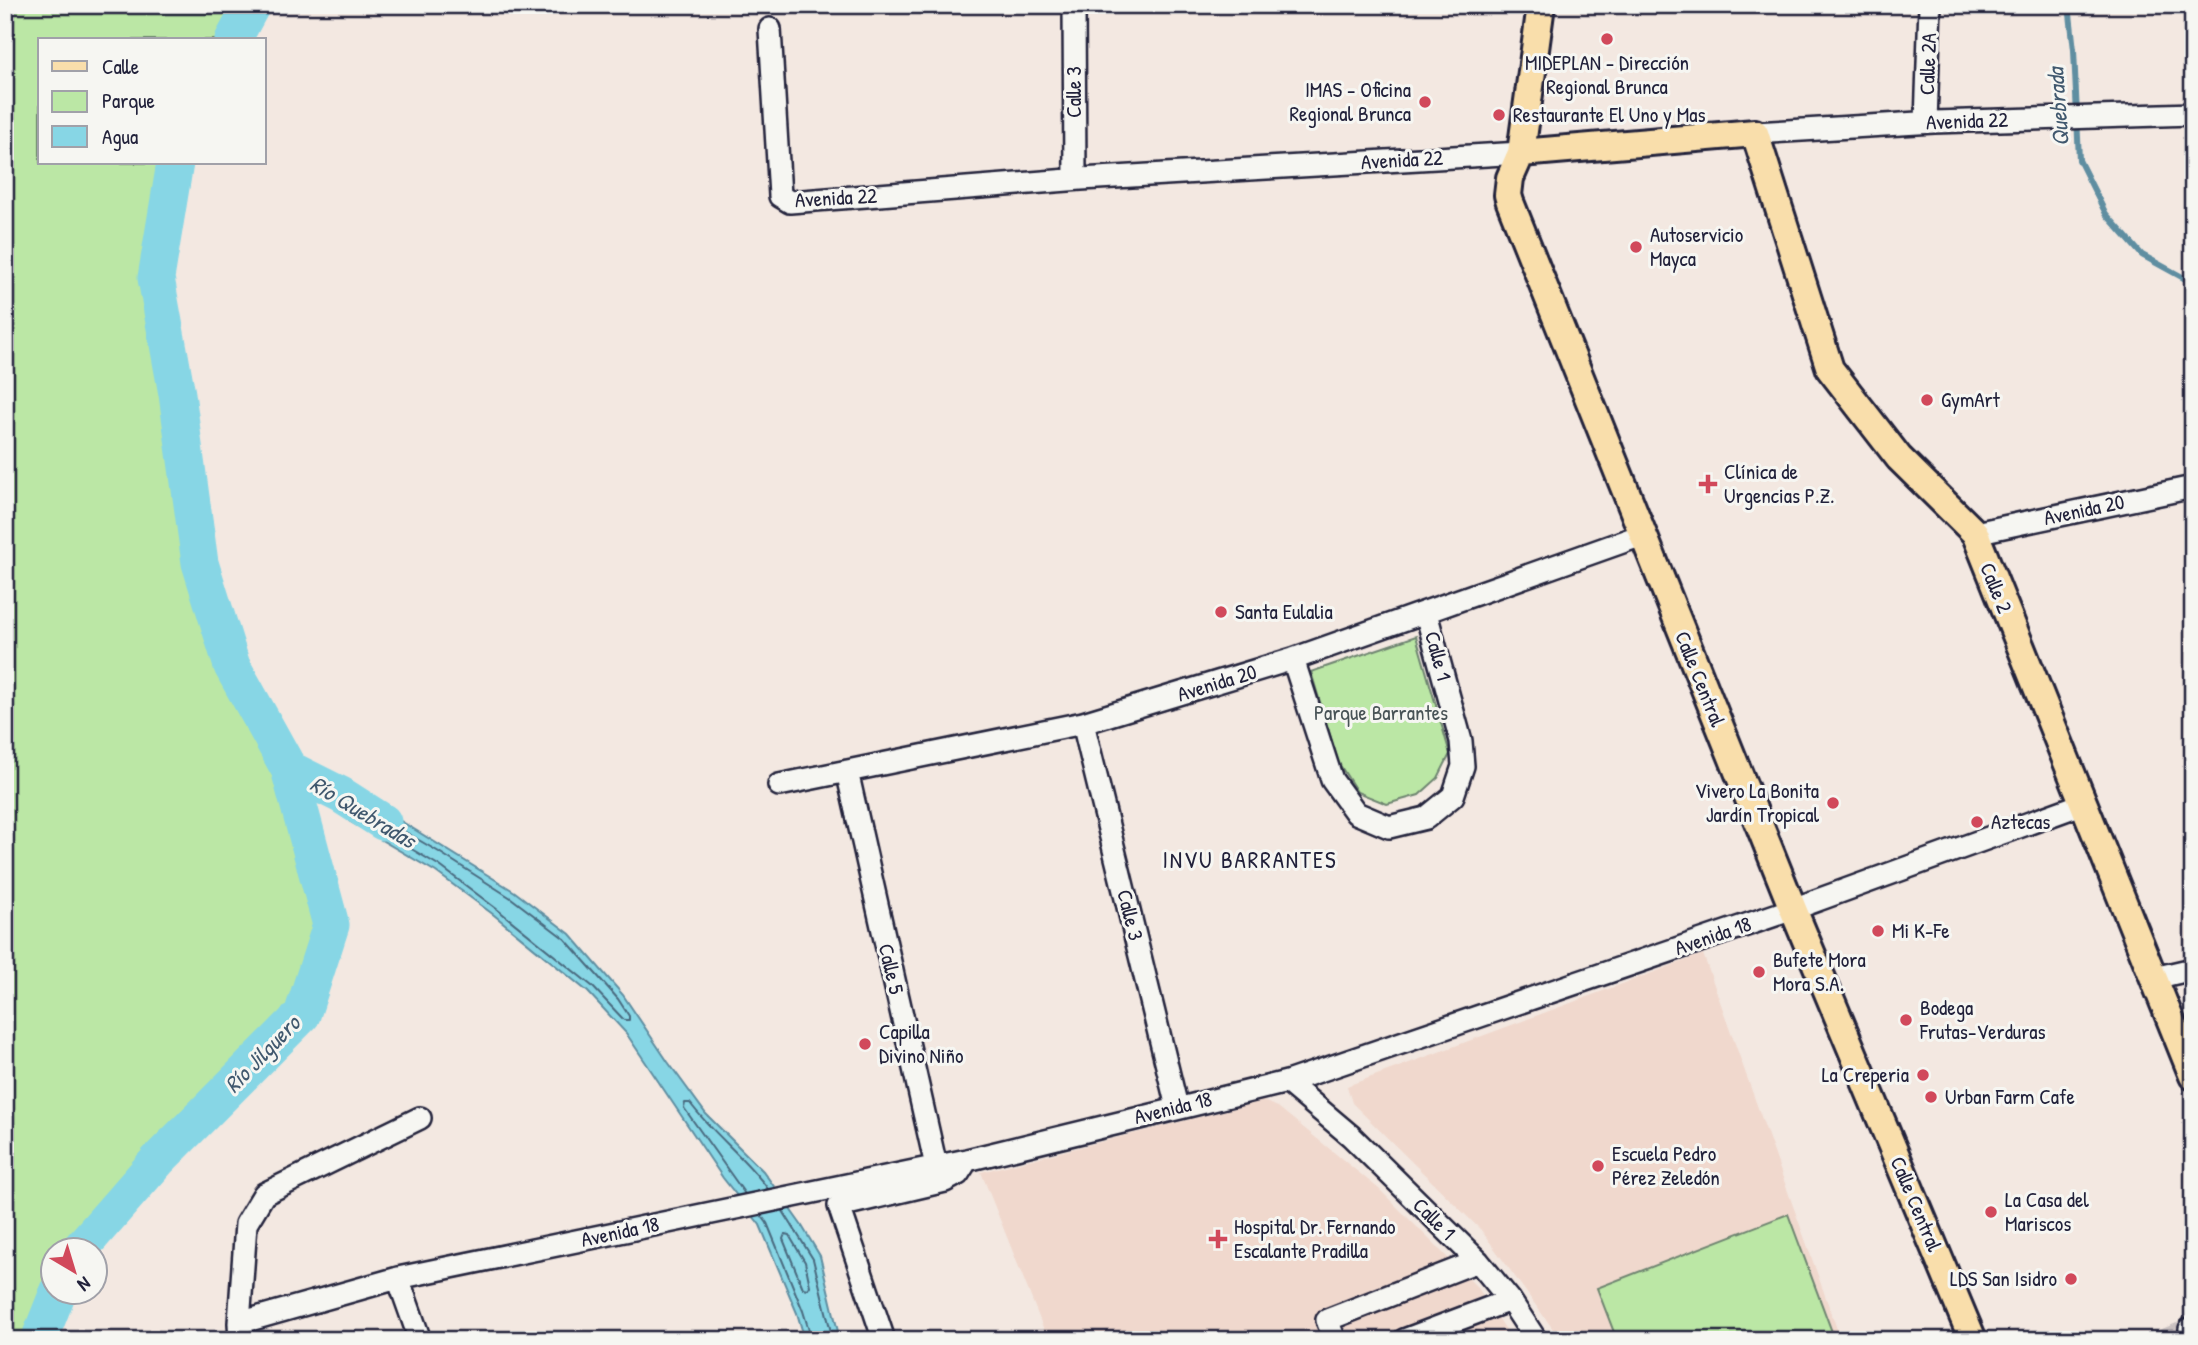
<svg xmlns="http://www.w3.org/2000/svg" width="2198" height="1345" font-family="'Patrick Hand',sans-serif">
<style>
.built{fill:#f0d8cd}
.green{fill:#bbe7a5;stroke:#6e8470;stroke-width:2}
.water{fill:#87d6e5;stroke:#5f8ea1;stroke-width:2}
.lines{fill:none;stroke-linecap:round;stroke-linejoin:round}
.shore{stroke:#4a6a7f;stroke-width:2}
.stream{stroke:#5f8ea1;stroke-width:6}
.river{stroke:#87d6e5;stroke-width:37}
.minor-tunnel{stroke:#c9c0c0;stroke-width:21;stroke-dasharray:21 10;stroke-linecap:butt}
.minor-casing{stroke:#22223b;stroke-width:26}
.major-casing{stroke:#22223b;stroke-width:32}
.minor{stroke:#f6f6f2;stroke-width:21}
.major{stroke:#f9deab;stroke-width:26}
.poi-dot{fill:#d1495b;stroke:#f6f6f2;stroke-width:2.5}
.labels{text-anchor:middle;stroke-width:6;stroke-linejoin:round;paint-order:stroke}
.poi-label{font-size:21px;fill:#22223b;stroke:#f6f6f2;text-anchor:start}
.street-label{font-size:21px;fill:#22223b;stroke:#f6f6f2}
.park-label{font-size:21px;fill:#485356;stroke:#f6f6f2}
.water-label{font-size:23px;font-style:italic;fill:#40586e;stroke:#f6f6f2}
.neighbourhood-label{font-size:23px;letter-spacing:2px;fill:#22223b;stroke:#f6f6f2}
</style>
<rect width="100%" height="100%" fill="#f3e8e1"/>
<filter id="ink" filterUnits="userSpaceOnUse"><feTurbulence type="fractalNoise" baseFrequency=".0143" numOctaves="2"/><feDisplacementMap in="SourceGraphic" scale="14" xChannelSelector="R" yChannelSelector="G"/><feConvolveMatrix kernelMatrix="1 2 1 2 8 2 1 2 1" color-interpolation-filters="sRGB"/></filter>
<g filter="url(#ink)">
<path class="built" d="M 1703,954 L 1841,1340 L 1561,1340 L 1481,1230 L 1352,1103 L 1347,1086 Z
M 1263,1101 L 1278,1107 L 1379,1189 L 1478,1288 L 1513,1340 L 1048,1340 L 981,1172 Z"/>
<path class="green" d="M 5,5 L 252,5 L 233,40 L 40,40 L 40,163 L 175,163 L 156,278 L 177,394 L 200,563 L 232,666 L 289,769 L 331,925 L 309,994 L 216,1102 L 79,1250 L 52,1250 L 52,1292 L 60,1293 L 41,1335 L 44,1340 L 5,1340 Z
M 1416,636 L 1450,754 L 1438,778 L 1419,795 L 1387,804 L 1357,792 L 1338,762 L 1311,672 Z
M 1788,1214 L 1835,1340 L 1617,1340 L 1597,1288 Z"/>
<path class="water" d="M 341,795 L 362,797 L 515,892 L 570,934 L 623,995 L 668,1062 L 706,1114 L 763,1171 L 802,1226 L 820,1256 L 840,1340 L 805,1340 L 797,1313 L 760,1225 L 723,1178 L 626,1033 L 588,992 L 494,915 L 436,872 L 349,821 Z"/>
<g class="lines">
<path class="shore" d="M 356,803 L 439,852 L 511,898 L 565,939 L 618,999 L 629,1016 L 629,1020 L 624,1020 L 592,986 L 498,910 L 440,866 L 356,816 L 352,807 Z
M 745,1194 L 684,1108 L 685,1103 L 690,1103 C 713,1134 745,1157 768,1189
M 783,1211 L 813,1259 L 833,1340
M 761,1215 L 767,1223 L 803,1311 L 812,1340
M 785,1234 L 789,1235 L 805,1262 L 810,1286 L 808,1289 L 803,1288 L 783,1239 Z"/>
<path class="stream" d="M 2069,5 L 2074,50 L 2079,160 L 2106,214 L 2142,255 L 2193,283"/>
<path class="river" d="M 233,40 L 252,5
M 175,163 L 156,278 L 177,394 L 200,563 L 232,666 L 289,769 L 341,795 L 383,822
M 79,1250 L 158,1160 L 302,1015 L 331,925 L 289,769
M 44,1340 L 41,1335 L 58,1292"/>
<path class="minor-tunnel" d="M 2163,1340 L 2190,1329"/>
<defs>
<path id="minor" d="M 1074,5 L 1075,179
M 770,29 L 780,196 L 790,202 L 1081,179 L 1521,153
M 1926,122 L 1930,5
M 1755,133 L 1934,122 L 2193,114
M 1975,533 L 2193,487
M 1293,659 L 1332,780 L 1356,813 L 1389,827 L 1426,818 L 1453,796 L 1463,766 L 1461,741 L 1426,613
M 1083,723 L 1177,1107
M 847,771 L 936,1166
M 779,785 L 1083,723 L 1293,659 L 1642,535
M 2154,978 L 2193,969
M 1287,1082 L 1351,1136 L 1478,1261 L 1510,1300 L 1536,1340
M 398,1278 L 420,1340
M 239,1323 L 398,1278 L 967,1160 L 1287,1082 L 1793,909 L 2082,804
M 2190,1329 L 2193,1328
M 240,1340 L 239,1323 L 246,1224 L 264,1194 L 420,1118
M 884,1340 L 839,1206 L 945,1181 L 958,1174 L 967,1160
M 1335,1340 L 1327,1320 L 1478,1261
M 1404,1340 L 1510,1300"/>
<path id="major" d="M 1541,5 L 1521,153 L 1510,178 L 1508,195 L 1510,202 L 1793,909 L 1973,1340
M 1521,153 L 1755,133 L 1830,369 L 1899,458 L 1975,533 L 2193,1076"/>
</defs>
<use href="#minor" class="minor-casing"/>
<use href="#major" class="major-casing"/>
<use href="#minor" class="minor"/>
<use href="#major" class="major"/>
</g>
</g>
<g class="poi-dot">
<circle cx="1607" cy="39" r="7"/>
<circle cx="1425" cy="102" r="7"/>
<circle cx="1499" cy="115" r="7"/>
<circle cx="1636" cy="247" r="7"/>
<circle cx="1927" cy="400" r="7"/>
<path d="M1704.5 473.5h7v7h7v7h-7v7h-7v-7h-7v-7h7z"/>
<circle cx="1221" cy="612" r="7"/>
<circle cx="1833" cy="803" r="7"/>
<circle cx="1977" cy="822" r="7"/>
<circle cx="1878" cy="931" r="7"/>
<circle cx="1759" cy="972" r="7"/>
<circle cx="1906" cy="1020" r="7"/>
<circle cx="865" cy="1044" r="7"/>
<circle cx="1923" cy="1075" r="7"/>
<circle cx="1931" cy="1097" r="7"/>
<circle cx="1598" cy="1166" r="7"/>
<circle cx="1991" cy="1212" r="7"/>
<path d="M1214.5 1228.5h7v7h7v7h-7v7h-7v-7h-7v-7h7z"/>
<circle cx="2071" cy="1279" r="7"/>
</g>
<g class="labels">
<g class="poi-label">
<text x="1607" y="70" text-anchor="middle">MIDEPLAN - Dirección<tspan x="1607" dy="24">Regional Brunca</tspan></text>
<text x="1411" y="97" text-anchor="end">IMAS - Oficina<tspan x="1411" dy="24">Regional Brunca</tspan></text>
<text x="1513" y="122">Restaurante El Uno y Mas</text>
<text x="1650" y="242">Autoservicio<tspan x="1650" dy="24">Mayca</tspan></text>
<text x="1941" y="407">GymArt</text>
<text x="1724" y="479">Clínica de<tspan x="1724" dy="24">Urgencias P.Z.</tspan></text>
<text x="1235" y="619">Santa Eulalia</text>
<text x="1819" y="798" text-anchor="end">Vivero La Bonita<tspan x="1819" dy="24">Jardín Tropical</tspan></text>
<text x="1991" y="829">Aztecas</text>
<text x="1892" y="938">Mi K-Fe</text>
<text x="1773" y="967">Bufete Mora<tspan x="1773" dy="24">Mora S.A.</tspan></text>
<text x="1920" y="1015">Bodega<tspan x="1920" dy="24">Frutas-Verduras</tspan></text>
<text x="879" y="1039">Capilla<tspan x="879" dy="24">Divino Niño</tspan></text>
<text x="1909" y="1082" text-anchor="end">La Creperia</text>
<text x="1945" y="1104">Urban Farm Cafe</text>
<text x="1612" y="1161">Escuela Pedro<tspan x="1612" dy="24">Pérez Zeledón</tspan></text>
<text x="2005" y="1207">La Casa del<tspan x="2005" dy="24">Mariscos</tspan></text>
<text x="1234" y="1234">Hospital Dr. Fernando<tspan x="1234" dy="24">Escalante Pradilla</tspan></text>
<text x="2057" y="1286" text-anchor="end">LDS San Isidro</text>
</g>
<g class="street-label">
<text transform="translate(1928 64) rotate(-88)" y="7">Calle 2A</text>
<text transform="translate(1074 92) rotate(-90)" y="7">Calle 3</text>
<text transform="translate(1967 121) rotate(-2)" y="7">Avenida 22</text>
<text transform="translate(1402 160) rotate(-3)" y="7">Avenida 22</text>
<text transform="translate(836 198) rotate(-3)" y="7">Avenida 22</text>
<text transform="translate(2084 510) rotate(-12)" y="7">Avenida 20</text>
<text transform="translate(1996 588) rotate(68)" y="7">Calle 2</text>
<text transform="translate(1438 656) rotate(75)" y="7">Calle 1</text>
<text transform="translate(1700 679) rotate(68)" y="7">Calle Central</text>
<text transform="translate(1217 683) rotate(-17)" y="7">Avenida 20</text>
<text transform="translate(1130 915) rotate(76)" y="7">Calle 3</text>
<text transform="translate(1713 936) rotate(-19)" y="7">Avenida 18</text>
<text transform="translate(891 969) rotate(77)" y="7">Calle 5</text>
<text transform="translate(1173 1108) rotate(-14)" y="7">Avenida 18</text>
<text transform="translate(1916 1204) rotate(67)" y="7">Calle Central</text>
<text transform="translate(1434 1219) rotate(45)" y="7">Calle 1</text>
<text transform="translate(620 1232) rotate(-12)" y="7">Avenida 18</text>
</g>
<g class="park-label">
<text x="1381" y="720">Parque Barrantes</text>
</g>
<g class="water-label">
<text transform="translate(2058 107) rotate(-94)" y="8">Quebrada</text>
<text transform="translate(363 812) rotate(31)" y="8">Río Quebradas</text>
<text transform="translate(262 1054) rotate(-46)" y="8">Río Jilguero</text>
</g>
<g class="neighbourhood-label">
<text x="1250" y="868">INVU BARRANTES</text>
</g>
</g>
<rect width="2198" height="1345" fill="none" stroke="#f6f6f2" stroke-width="28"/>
<rect x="14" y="14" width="2170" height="1317" fill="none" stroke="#22223b" stroke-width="2.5" filter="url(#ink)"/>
<rect x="38" y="38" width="228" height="126" fill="#f6f6f2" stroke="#a1a1a9" stroke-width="2"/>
<rect x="52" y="61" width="35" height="10" fill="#f9deab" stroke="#a1a1a9" stroke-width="2"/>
<text x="102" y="74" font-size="21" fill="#22223b">Calle</text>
<rect x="52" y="91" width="35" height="21" fill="#bbe7a5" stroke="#a1a1a9" stroke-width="2"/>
<text x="102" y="108" font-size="21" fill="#22223b">Parque</text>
<rect x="52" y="126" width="35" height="21" fill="#87d6e5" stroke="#a1a1a9" stroke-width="2"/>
<text x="102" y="144" font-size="21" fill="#22223b">Agua</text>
<g transform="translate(74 1271) rotate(142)"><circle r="33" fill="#f6f6f2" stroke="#a1a1a9" stroke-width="2"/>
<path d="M0-5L12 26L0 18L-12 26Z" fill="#d1495b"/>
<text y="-10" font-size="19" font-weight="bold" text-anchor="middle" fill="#22223b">N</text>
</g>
</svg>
